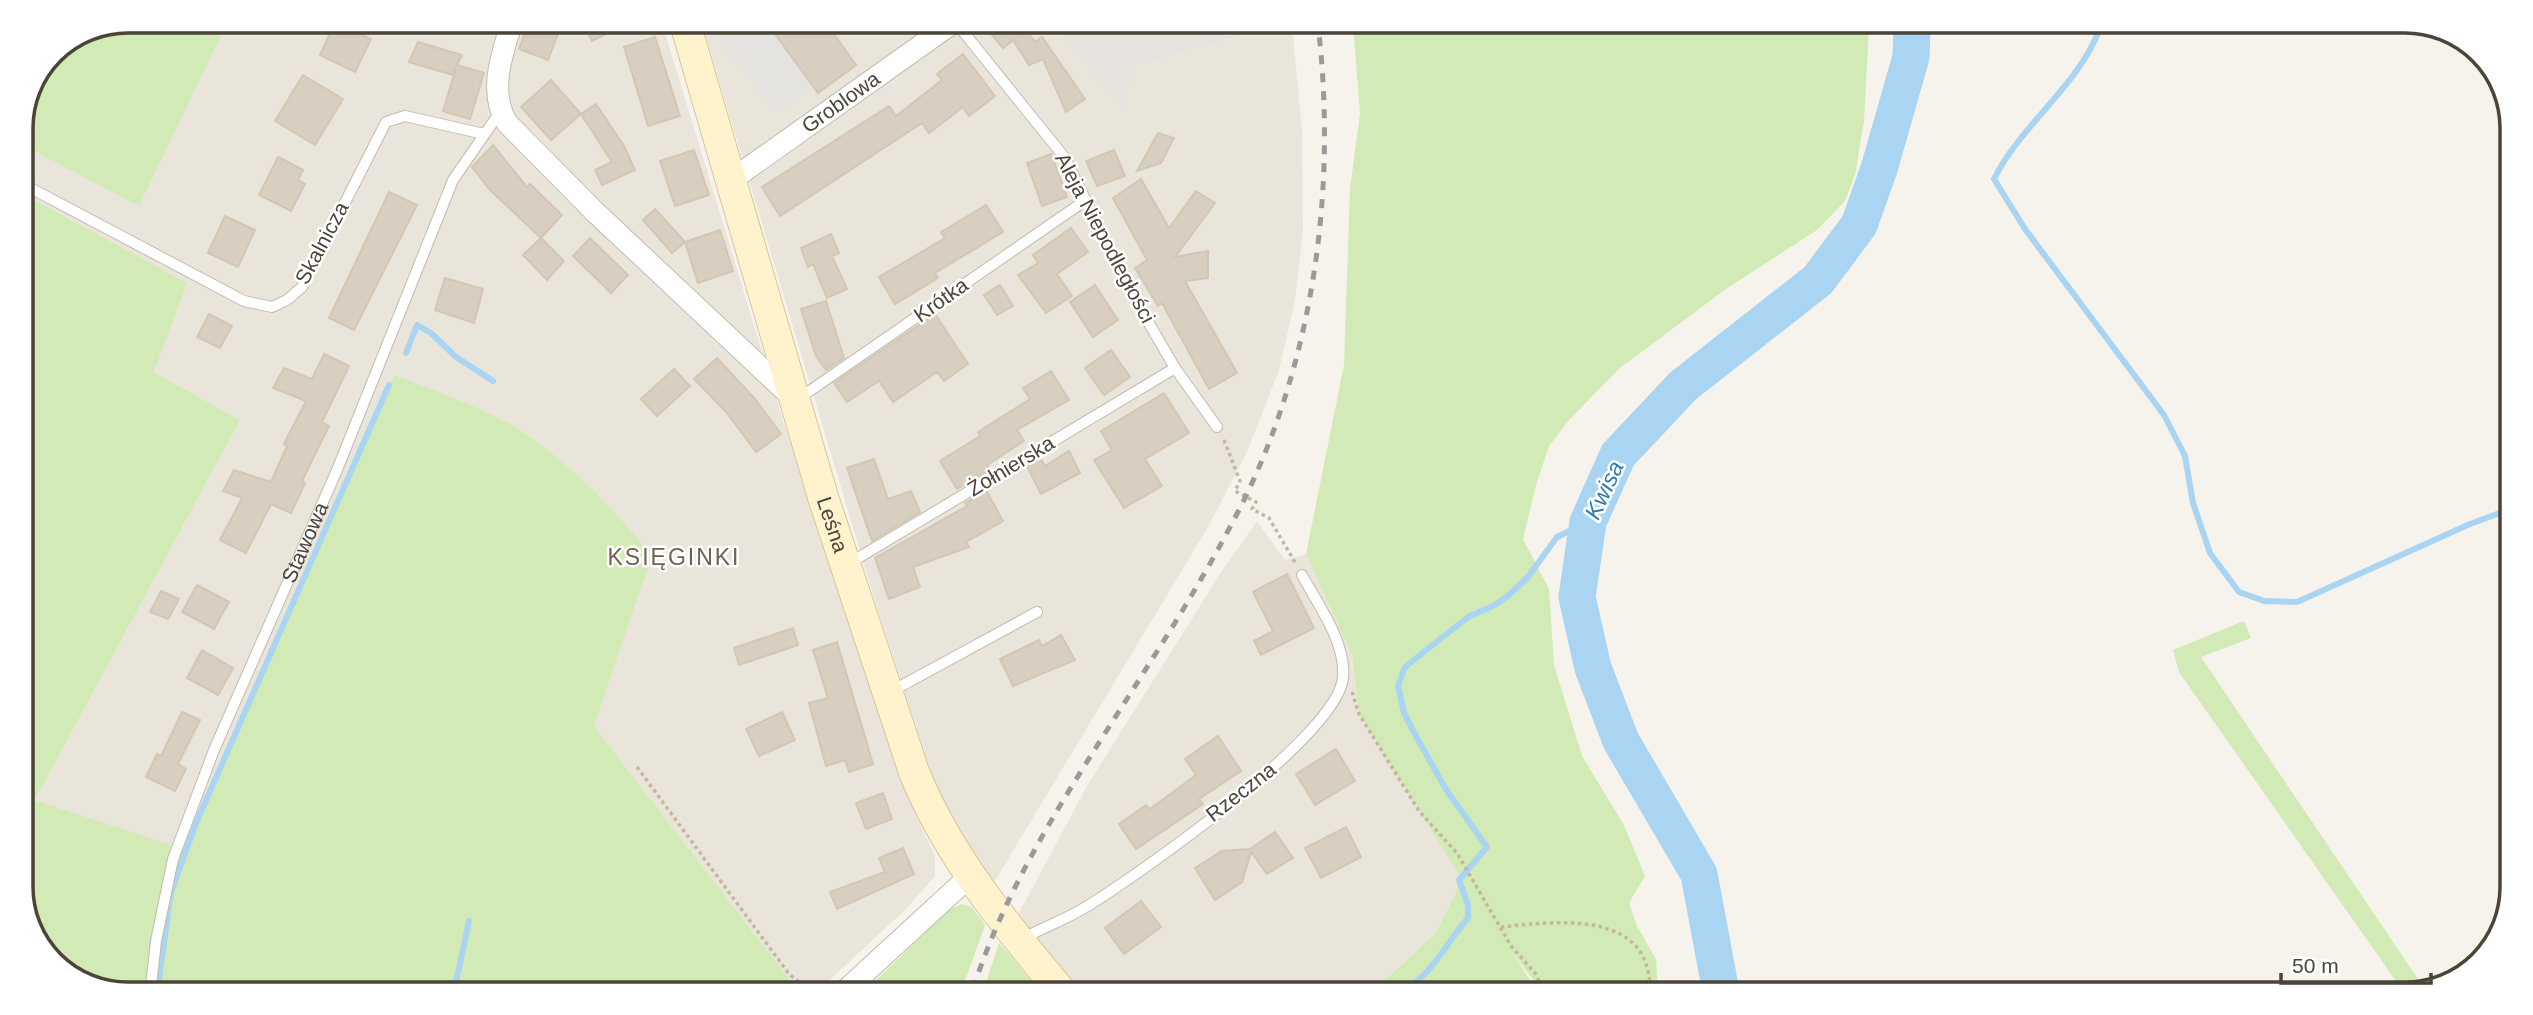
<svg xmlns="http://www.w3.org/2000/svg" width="2533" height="1015" font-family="Helvetica,sans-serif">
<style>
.residential{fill:#eae5da}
.industrial{fill:#e6e2dd}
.green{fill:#d2eab5}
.parking{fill:#e5e3e0}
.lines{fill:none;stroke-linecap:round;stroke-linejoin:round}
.stream{stroke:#a9d4f2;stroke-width:6}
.river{stroke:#a9d4f2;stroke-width:37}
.building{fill:#d8cfc1;stroke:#d3c7b4;stroke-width:2}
.service-casing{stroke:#c2bbae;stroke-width:12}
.minor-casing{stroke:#c2bbae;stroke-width:23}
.secondary-casing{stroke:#d6c79b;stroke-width:32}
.path{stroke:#c4b79f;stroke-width:3.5;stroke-dasharray:3.5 3.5;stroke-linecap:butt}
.service{stroke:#fff;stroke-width:10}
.minor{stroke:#fff;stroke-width:21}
.secondary{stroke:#fff3cd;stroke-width:30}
.rail{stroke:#9a9a9a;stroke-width:5;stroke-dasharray:9 9;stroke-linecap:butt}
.labels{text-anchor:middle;stroke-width:5;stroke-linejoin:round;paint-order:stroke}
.street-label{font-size:21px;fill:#4b4439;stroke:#fff}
.water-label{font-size:23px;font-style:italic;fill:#2e7ab2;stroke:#fff}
.neighbourhood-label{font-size:23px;letter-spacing:2px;fill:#6e6250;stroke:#fff}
.rim{fill:none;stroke:#4b4439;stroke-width:3.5}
</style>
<rect width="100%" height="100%" fill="#f6f3ec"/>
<path class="residential" d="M 128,21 L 662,23 L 785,427 L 916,816 L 935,856 L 935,876 L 907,908 L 820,989 L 796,988 L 594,726 L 652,556 L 394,375 L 219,769 L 186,850 L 35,800 L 240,420 L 154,372 L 186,283 L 21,193 L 21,122 L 53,52 Z
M 702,23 L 1053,24 L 1125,111 L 1130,67 L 1277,25 L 1292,25 L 1302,131 L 1303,231 L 1295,300 L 1279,370 L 1247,452 L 1208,527 L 993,884 L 958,832 L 932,774 L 879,614 Z
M 1257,521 L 1285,560 L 1306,554 L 1352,655 L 1359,714 L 1462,880 L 1435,934 L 1391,976 L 1363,990 L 1078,989 L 1018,915 L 1088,784 L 1222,571 Z"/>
<path class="industrial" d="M 1053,24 L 1277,25 L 1131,67 L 1125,112 Z"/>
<path class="green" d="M 128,21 L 228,21 L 139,206 L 21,144 L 21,121 L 53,52 Z
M 1353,25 L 1869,27 L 1864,121 L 1855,175 L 1845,201 L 1817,230 L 1726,289 L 1620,368 L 1570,419 L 1549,446 L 1536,485 L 1523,539 L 1549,589 L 1554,665 L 1582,756 L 1624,825 L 1645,876 L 1629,903 L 1637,926 L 1656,959 L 1658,991 L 1542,991 L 1511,951 L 1537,991 L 1363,990 L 1391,975 L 1435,934 L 1462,880 L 1359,714 L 1352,655 L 1306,554 L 1344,365 L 1350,189 L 1360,113 Z
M 21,193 L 187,283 L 154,372 L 240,420 L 35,800 L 186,850 L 394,375 C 439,393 490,409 530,437 C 577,470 616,512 652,556 L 594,726 L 796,988 L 87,986 L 43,952 L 21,894 Z
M 2244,621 L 2251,638 L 2201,657 L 2424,988 L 2405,994 L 2179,672 L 2173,650 Z
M 962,904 L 972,907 L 985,925 L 962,989 L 867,989 L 950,909 Z
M 999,943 L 1037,988 L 1038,989 L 984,989 Z"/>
<path class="parking" d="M 706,23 L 767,23 L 814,87 L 775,114 Z"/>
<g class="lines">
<path class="stream" d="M 2100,28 C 2078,87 2022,123 1994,179 L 2025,229 L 2164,415 L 2185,456 L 2193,503 L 2210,553 L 2239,592 L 2264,601 L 2297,602 L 2470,524 L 2508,510
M 406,353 L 417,325 L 431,333 L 456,357 L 493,381
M 158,986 L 171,892 L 196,823 L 389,385
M 455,987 L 469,921
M 1403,991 C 1433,974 1446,943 1468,918 L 1468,905 L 1459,880 L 1487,847 L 1447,791 L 1417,738 L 1404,713 L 1398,685 L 1405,667 L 1468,617 L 1495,605 L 1509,595 L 1528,577 L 1557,537 L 1588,522"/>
<path class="river" d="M 1721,992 L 1699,874 L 1621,741 L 1593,668 L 1577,597 L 1588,522 L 1618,455 L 1683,386 L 1818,280 L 1859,225 L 1879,169 L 1911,57 L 1912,27"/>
</g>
<path class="building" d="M 335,22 L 371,39 L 355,72 L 320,55 Z
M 529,22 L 562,23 L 548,60 L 519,49 Z
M 598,23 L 628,23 L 592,41 L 585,27 Z
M 767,23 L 826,23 L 856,65 L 818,93 Z
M 983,24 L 1031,24 L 1025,29 L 1035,42 L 1042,37 L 1085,99 L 1066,112 L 1043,59 L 1029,65 L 1013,40 L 1003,48 Z
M 655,37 L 680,116 L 648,126 L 624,47 Z
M 418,42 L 462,55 L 457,65 L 484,73 L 470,119 L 443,111 L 456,68 L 453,75 L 409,62 Z
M 963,54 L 995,96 L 969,116 L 963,107 L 929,133 L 922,123 L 780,216 L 762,187 L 889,106 L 896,116 L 942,80 L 937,74 Z
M 303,75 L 343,99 L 315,145 L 275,121 Z
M 551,80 L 581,114 L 551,140 L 521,107 Z
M 596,104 L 624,146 L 635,170 L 602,185 L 595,170 L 612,162 L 581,114 Z
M 1158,133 L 1174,138 L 1161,163 L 1137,171 Z
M 493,145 L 527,187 L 530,184 L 562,215 L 541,238 L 490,190 L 472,167 Z
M 694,150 L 709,195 L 675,206 L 660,161 Z
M 1114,150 L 1125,176 L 1097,186 L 1086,161 Z
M 1051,154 L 1067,197 L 1042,206 L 1027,163 Z
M 278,157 L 303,170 L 298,180 L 305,184 L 291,211 L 259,195 Z
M 1141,179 L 1169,228 L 1196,191 L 1215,203 L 1175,257 L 1208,251 L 1208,278 L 1185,281 L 1237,373 L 1209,389 L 1162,303 L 1158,306 L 1135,268 L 1147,260 L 1113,198 Z
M 389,192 L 417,205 L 354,330 L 329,318 Z
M 986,205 L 1003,232 L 935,273 L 938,278 L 895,304 L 879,277 L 945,238 L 941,232 Z
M 655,209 L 685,242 L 672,253 L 643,220 Z
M 225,216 L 255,230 L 238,267 L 208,253 Z
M 1071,228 L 1088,252 L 1057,274 L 1072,296 L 1046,313 L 1018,275 L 1038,263 L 1033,255 Z
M 720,230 L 733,271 L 698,283 L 685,242 Z
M 831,234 L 839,253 L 832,256 L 847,289 L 827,298 L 813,264 L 808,267 L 801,248 Z
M 541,238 L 564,261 L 547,280 L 523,255 Z
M 590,238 L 628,275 L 611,293 L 573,256 Z
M 445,278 L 483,289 L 474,323 L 435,310 Z
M 1000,285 L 1013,306 L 997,315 L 984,295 Z
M 1095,285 L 1118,320 L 1093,337 L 1070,302 Z
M 826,301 L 844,358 L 826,370 L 816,356 L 801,309 Z
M 209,314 L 232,326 L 220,348 L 197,337 Z
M 935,314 L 968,364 L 944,381 L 937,372 L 893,402 L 879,381 L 847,402 L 834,383 Z
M 1111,350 L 1130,377 L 1104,395 L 1085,368 Z
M 324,354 L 349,366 L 322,422 L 329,426 L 302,481 L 305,483 L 291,513 L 271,504 L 246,553 L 220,540 L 242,498 L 223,491 L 234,470 L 271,482 L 287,446 L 284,444 L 306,401 L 273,388 L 284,368 L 312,379 Z
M 717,358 L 755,399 L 781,434 L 756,452 L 727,413 L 694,379 Z
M 674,369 L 690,386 L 657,416 L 641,399 Z
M 1051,371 L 1069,400 L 1017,430 L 1024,441 L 987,465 L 990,470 L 957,489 L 940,461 L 980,436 L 978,432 L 1030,399 L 1023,388 Z
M 1164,393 L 1189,433 L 1145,459 L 1162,486 L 1124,508 L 1094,460 L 1112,450 L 1101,431 Z
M 1069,451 L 1080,473 L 1041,494 L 1027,466 L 1040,458 L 1045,466 Z
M 874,459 L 888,499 L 911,491 L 920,512 L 872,541 L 847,468 Z
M 986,490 L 1003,521 L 966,542 L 969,547 L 913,567 L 920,587 L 889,599 L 875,558 L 967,506 L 965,503 Z
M 1287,574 L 1314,628 L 1261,655 L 1254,641 L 1273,631 L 1253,592 Z
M 197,585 L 229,602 L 214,629 L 182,612 Z
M 161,591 L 179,599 L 168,619 L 150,612 Z
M 793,628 L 798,645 L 739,665 L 734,648 Z
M 1061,635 L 1075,660 L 1013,686 L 1000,659 L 1039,640 L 1042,646 Z
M 837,642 L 873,764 L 849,772 L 845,760 L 826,766 L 809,703 L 828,698 L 813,650 Z
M 202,650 L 233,668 L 218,695 L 187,678 Z
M 182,712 L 200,720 L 178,764 L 186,769 L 175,791 L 146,777 L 157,754 L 161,756 Z
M 782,712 L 795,740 L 759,756 L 746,729 Z
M 1218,736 L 1241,771 L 1199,799 L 1203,804 L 1136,849 L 1119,824 L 1146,805 L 1150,809 L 1196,775 L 1185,759 Z
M 1336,749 L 1355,781 L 1315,805 L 1296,774 Z
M 883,793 L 892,819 L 866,829 L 856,803 Z
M 1346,827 L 1361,857 L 1321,878 L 1305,848 Z
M 1275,832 L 1293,858 L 1267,874 L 1251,852 L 1242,882 L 1215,900 L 1195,868 L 1222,851 L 1250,849 Z
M 903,848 L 914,874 L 837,909 L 830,892 L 885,872 L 879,858 Z
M 1141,901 L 1161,927 L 1124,954 L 1105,928 Z"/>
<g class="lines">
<defs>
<g id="service">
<path d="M 957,24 L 1065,158 L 1129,289 L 1175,368 L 1217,427"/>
<path d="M 21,183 L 244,301 L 272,307 L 287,300 L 302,287 L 386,122 L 405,116 L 484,134"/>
<path d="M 798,399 L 1086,200"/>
<path d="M 848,564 L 1175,368"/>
<path d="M 890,692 L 1037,612"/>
<path d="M 1020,940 C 1041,928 1065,920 1086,907 C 1139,874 1339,735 1343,677 C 1346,642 1318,605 1302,575"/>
<path id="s1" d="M 151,986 L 156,941 L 173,859 L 214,750 L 337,470 L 453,180 L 500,112"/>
</g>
<g id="minor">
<path d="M 512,22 C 502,54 488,92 507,123 L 595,212 L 793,398"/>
<path id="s2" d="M 730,181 L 951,24"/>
<path d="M 847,989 L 970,876"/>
</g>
<g id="secondary">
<path id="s3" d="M 685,23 L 823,497 L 914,772 C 947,854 1003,922 1059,989"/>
</g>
</defs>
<use href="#service" class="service-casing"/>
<use href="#minor" class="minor-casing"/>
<use href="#secondary" class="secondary-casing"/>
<path class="path" d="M 1224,440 L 1240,481 L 1235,491 L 1256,502 L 1252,509 L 1269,518 L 1296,564
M 1352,692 L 1359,714 L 1419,811 L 1457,853 L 1511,946 L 1535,973 L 1544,991
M 637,767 L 789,974 L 807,988
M 1501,927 C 1558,921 1651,909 1650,991"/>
<use href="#service" class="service"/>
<use href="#minor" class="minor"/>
<use href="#secondary" class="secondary"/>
<path class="rail" d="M 973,989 C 1011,871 1084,768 1149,664 C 1183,611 1216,556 1244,500 C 1315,355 1337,184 1318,25"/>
</g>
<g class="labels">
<g class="street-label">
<text dy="7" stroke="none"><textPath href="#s2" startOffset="136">Groblowa</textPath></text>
<text transform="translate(1105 238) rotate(62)" y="7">Aleja Niepodległości</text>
<text transform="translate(322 243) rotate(-62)" y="7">Skalnicza</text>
<text transform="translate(941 300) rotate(-35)" y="7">Krótka</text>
<text transform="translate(1011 466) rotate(-31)" y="7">Żołnierska</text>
<text dy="7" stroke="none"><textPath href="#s3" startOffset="523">Leśna</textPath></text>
<text dy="7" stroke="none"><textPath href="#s1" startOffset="472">Stawowa</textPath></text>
<text transform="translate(1241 792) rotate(-38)" y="7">Rzeczna</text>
</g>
<g class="water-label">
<text transform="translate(1604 490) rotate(-65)" y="8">Kwisa</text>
</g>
<g class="neighbourhood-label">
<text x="674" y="565">KSIĘGINKI</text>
</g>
</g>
<path d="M0 0H2533V1015H0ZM128 33H2405A95 95 0 0 1 2500 128V887A95 95 0 0 1 2405 982H128A95 95 0 0 1 33 887V128A95 95 0 0 1 128 33Z" fill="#fff" fill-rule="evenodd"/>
<path class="rim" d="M128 33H2405A95 95 0 0 1 2500 128V887A95 95 0 0 1 2405 982H128A95 95 0 0 1 33 887V128A95 95 0 0 1 128 33Z"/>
<path d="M2281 973v10h150v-10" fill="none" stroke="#4b4439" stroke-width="3.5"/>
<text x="2292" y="973" font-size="21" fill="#4b4439" stroke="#ffffff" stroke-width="5" paint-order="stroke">50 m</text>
</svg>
